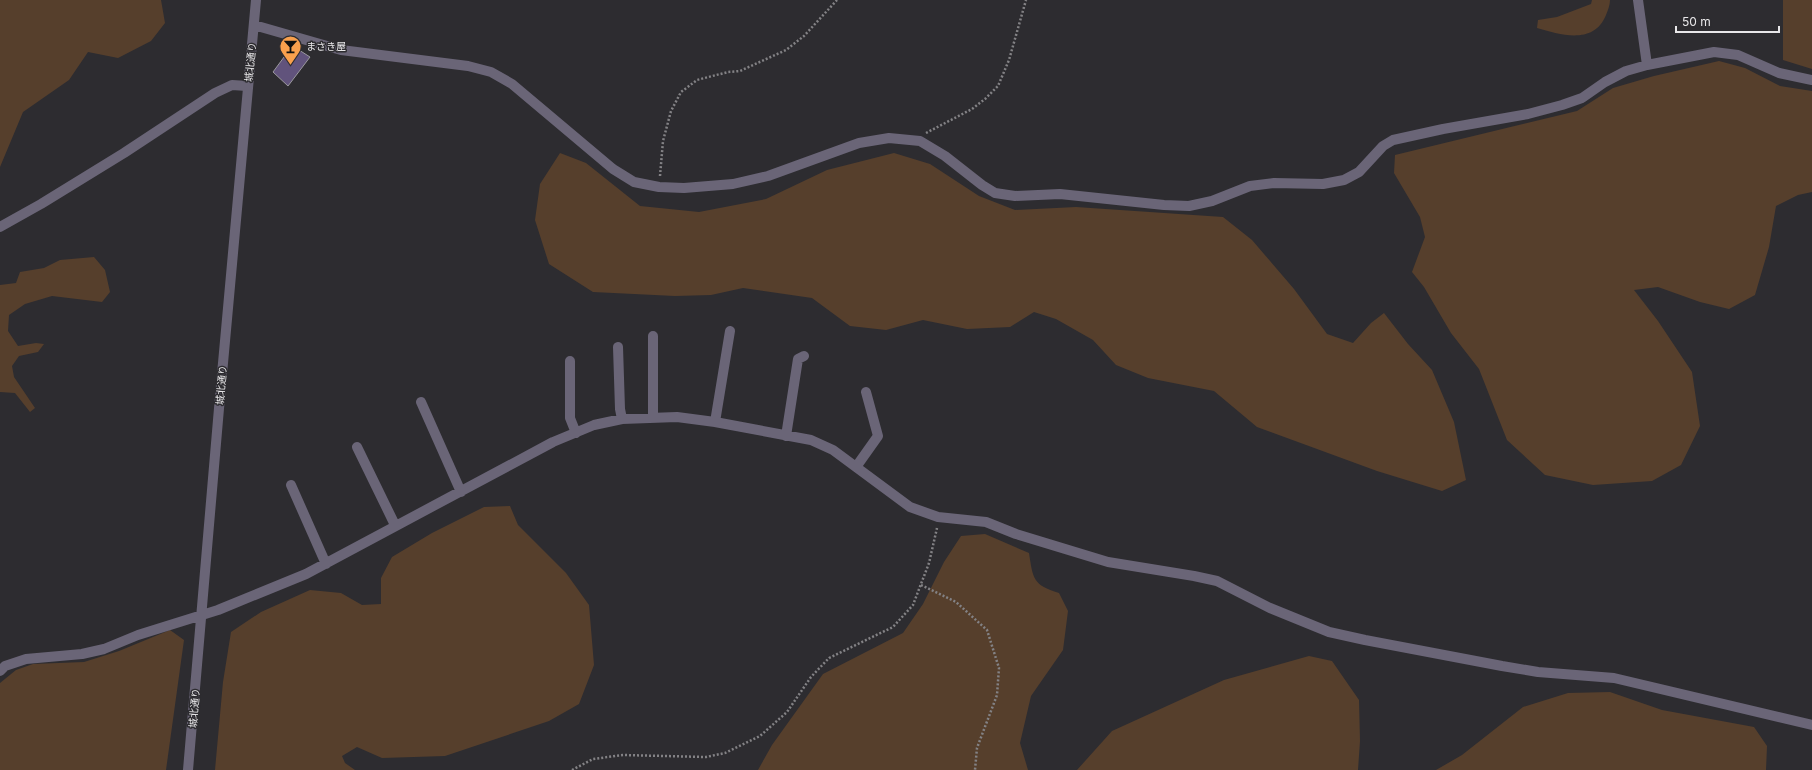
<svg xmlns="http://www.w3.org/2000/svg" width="1812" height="770" font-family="Inter,'Noto Sans JP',sans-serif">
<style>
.green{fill:#563f2c}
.building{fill:#61537c;stroke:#9a989d}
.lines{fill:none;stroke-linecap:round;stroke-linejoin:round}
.path{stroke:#838285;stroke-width:2.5;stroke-dasharray:2 2;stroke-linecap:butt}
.minor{stroke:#6a6577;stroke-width:10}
.labels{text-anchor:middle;stroke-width:3;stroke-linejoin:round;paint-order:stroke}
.poi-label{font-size:10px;fill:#e8e7e9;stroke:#2d2c30;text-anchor:start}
.street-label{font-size:10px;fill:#e8e7e9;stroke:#2d2c30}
</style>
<rect width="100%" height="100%" fill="#2d2c30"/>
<path class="green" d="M 0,0 L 161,0 L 165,23 L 151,41 L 118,58 L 88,52 L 69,80 L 23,112 L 0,167 Z
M 1592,0 L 1610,0 C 1610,5 1608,10 1606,15 C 1594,45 1561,35 1537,28 L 1538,20 L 1557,17 L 1591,4 Z
M 1783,0 L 1812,0 L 1812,69 L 1783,60 Z
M 1719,61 L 1745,68 L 1780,86 L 1812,91 L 1812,192 L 1798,195 L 1776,206 L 1769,247 L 1755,295 L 1729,309 L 1700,302 L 1658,287 L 1634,290 L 1658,321 L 1692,372 L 1700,426 L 1681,465 L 1652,481 L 1593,485 L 1545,475 L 1507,440 L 1479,369 L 1451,333 L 1424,287 L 1412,272 L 1425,237 L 1420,217 L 1394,173 L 1395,155 L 1577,111 L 1613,88 L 1654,76 Z
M 560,153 L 586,163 L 640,206 L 699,212 L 766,199 L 827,170 L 894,153 L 930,164 L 979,196 L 1015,210 L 1076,207 L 1223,217 L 1252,240 L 1294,289 L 1327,334 L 1353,343 L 1371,323 L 1384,313 L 1408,344 L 1432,370 L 1454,422 L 1466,480 L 1442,491 L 1377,471 L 1257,427 L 1214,391 L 1148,378 L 1116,365 L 1093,340 L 1056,319 L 1034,312 L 1010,327 L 967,329 L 923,320 L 886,330 L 850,326 L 812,298 L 743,288 L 711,295 L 675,296 L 593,292 L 549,264 L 535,220 L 540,184 Z
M 94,257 L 105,270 L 110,292 L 102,302 L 52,296 L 25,304 L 9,315 L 8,331 L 18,346 L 36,343 L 44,344 L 38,352 L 19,356 L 12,366 L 14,377 L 35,408 L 30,412 L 15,393 L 0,392 L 0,285 L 16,283 L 20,272 L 44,268 L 60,260 Z
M 510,506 L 518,525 L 566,573 L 589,605 L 594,665 L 579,704 L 549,721 L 445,756 L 382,758 L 357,747 L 342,756 L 345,763 L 355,770 L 215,770 L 223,682 L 231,632 L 261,612 L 310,590 L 341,593 L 362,605 L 381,604 L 381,578 L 392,557 L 432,533 L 484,507 Z
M 985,534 L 1029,553 C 1033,579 1033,585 1059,593 L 1068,611 L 1063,650 L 1031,696 L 1020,743 L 1028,770 L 758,770 L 772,745 L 823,674 L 903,633 L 923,604 L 944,562 L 961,536 Z
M 170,630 L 184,640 L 166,770 L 0,770 L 0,683 L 16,670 L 33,664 L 84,662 L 119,651 Z
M 1309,656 L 1332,661 L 1359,700 L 1360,741 L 1358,770 L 1077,770 L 1112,731 L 1224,680 Z
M 1610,692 L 1662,710 L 1754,727 L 1767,746 L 1766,770 L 1436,770 L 1462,755 L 1523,707 L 1568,693 Z"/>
<path class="building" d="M 290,49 L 296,54 L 299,50 L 310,57 L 288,86 L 273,72 Z"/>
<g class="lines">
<path class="path" d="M 926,133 L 972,109 L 985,99 L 998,86 L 1009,60 L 1026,0
M 660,176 L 663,141 L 671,111 L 681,92 L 697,80 L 728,72 L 740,71 L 786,50 L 804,36 L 837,0
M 921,585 L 956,602 L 987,630 L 999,668 L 997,695 L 977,748 L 975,770
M 572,770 L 593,759 L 623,755 L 706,757 L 725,753 L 760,736 L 787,712 L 811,677 L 829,658 L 893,627 L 913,605 L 929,563 L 937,528"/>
<path class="minor" d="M 1638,0 L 1647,65
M 254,25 L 341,50 L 468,66 L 491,72 L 512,84 L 613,169 L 634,182 L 659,187 L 684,188 L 733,184 L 768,176 L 859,143 L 889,138 L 920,141 L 945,156 L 982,185 L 995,193 L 1015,196 L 1060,194 L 1164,205 L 1189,206 L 1212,201 L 1250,186 L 1274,183 L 1323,184 L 1344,180 L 1359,172 L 1383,146 L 1393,140 L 1443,129 L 1528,114 L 1562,105 L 1582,98 L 1605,82 L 1626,71 L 1647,65 L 1714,52 L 1738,55 L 1779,73 L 1812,80
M 0,227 L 41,204 L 124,153 L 215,93 L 232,85 L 247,86
M 618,347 L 620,409 L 622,419
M 570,361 L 570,418 L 576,433
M 421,402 L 461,492
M 653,418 L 653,336
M 715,422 L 730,331
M 786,436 L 798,359 L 804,356
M 357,447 L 395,525
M 856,467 L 878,436 L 866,392
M 291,485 L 326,564
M 0,671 L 5,666 L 26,659 L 82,654 L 104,649 L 138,635 L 218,610 L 306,574 L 553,442 L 594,425 L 622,419 L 677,417 L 715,422 L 811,440 L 833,450 L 910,507 L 938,517 L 986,522 L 1016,534 L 1108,562 L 1194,576 L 1217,581 L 1270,608 L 1329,632 L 1365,640 L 1502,666 L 1538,672 L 1614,678 L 1812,725
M 188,770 L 221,385 L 256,0"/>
</g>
<defs>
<symbol id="bar-pin" viewBox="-11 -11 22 30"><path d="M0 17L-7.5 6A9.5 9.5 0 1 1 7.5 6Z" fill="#f9a04d" stroke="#2d2c30"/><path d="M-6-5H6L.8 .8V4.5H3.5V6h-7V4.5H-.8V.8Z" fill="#111"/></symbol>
</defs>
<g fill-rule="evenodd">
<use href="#bar-pin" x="278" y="34" width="25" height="34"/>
</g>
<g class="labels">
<g class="poi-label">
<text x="306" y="50">まさき屋</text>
</g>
<g class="street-label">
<text transform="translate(250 62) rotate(-84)" y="4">城北通り</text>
<text transform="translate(221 385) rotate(-85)" y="4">城北通り</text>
<text transform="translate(194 708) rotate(-85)" y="4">城北通り</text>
</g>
</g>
<path d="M1676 26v6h103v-6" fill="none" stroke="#e8e7e9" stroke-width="2"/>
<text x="1682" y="26" font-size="12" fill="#e8e7e9" stroke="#2d2c30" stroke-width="3" paint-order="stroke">50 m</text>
</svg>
